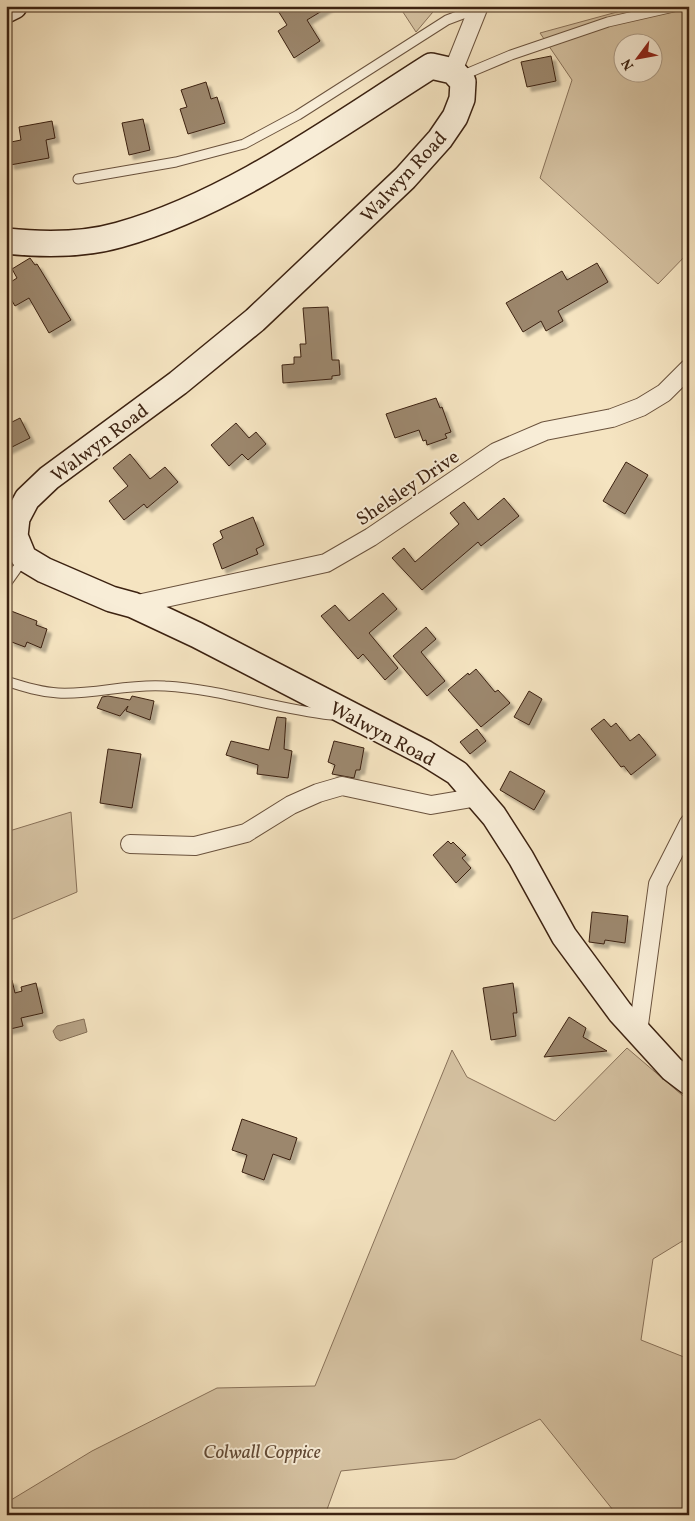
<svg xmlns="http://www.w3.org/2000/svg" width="695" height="1521" font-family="Vollkorn,serif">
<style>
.green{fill:#d6c3a3;stroke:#89725a;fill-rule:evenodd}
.water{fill:#b6a285;stroke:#856f57}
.building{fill:#9c876d;stroke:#3c2211;filter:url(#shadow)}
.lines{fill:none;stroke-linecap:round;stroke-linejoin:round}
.service-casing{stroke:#6a523d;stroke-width:11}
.minor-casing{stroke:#6a523d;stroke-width:20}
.secondary-casing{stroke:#3c2211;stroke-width:28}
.service{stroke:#f8edd7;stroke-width:9}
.minor{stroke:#f8edd7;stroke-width:18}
.secondary{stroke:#f8edd7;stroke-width:25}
.labels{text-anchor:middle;stroke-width:4;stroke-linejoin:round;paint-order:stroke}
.street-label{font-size:19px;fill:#3c2211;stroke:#f8edd7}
.park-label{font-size:19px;font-style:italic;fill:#624a36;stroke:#f8edd7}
</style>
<defs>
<filter id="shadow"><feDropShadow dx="4.5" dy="4.5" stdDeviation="1" flood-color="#0004"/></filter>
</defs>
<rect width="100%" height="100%" fill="#f5e4c1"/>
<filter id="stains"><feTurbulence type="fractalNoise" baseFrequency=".004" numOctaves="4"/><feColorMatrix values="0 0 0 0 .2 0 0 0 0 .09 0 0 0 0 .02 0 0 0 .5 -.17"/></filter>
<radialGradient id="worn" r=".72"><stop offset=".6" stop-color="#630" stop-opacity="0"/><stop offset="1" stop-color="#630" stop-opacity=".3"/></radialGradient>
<path class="green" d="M 399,6 L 438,6 L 416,32 Z
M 639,6 L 689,6 L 689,252 L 658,284 L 540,178 L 572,80 L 540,33 ZM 622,42 L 652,42 L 652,72 L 622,72 Z
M 71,812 L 77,892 L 6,922 L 6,832 Z
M 627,1048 L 689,1101 L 689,1237 L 653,1259 L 641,1340 L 689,1359 L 689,1515 L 617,1515 L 540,1419 L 455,1459 L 341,1471 L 325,1515 L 6,1515 L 6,1503 L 92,1451 L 217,1388 L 315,1386 L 452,1050 L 467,1077 L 555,1121 Z"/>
<path class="water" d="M 84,1019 L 87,1032 L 60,1041 L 56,1038 L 53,1031 L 57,1026 Z"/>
<path class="building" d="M 275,6 L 330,6 L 307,20 L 320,41 L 294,58 L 278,31 L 287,25 Z
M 551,56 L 556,81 L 527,87 L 521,62 Z
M 206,82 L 211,99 L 217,97 L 225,123 L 188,134 L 180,109 L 187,107 L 181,90 Z
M 143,119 L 150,150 L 129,155 L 122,123 Z
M 52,121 L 55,138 L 46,140 L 49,158 L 10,165 L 6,143 L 21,140 L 19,127 Z
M 30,258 L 35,265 L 37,264 L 71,320 L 49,333 L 29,298 L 15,306 L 6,291 L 6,285 L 17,278 L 12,269 Z
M 597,263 L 608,282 L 558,311 L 563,321 L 546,331 L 541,321 L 523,332 L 506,303 L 562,271 L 567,280 Z
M 328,307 L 332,360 L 339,360 L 340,375 L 332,376 L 332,379 L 283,383 L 282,365 L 294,364 L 294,357 L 301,357 L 300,344 L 306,344 L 303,308 Z
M 436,398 L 440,408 L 442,407 L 451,432 L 445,434 L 447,438 L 427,445 L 426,440 L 423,441 L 419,430 L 395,438 L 386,414 Z
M 20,418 L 30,438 L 6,450 L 6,425 Z
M 236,423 L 249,438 L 256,432 L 266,444 L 248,460 L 242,454 L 229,466 L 211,445 Z
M 130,454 L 150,479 L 165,467 L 178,482 L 147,508 L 144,504 L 124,520 L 109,501 L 128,486 L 113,468 Z
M 626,462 L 648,475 L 625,514 L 603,501 Z
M 504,498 L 519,516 L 481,546 L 478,542 L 422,590 L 392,558 L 404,548 L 415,562 L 459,524 L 450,513 L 464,502 L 478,520 Z
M 253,517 L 264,545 L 256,549 L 258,554 L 222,569 L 213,544 L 223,538 L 220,531 Z
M 383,593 L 397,609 L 369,633 L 398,668 L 385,680 L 363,654 L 358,659 L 321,616 L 335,605 L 349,621 Z
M 6,609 L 37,621 L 36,625 L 47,629 L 41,648 L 27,642 L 25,647 L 9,641 L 11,633 L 6,631 Z
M 426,627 L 436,639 L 421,652 L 445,681 L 427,696 L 393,656 Z
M 476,669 L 495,692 L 498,690 L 510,703 L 481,727 L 448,690 L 468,673 L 469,675 Z
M 529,691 L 542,699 L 529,725 L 514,717 Z
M 108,696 L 130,700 L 132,696 L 154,701 L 150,720 L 126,711 L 128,706 L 120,716 L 97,708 L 102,697 Z
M 277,717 L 286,718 L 284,749 L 292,751 L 288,778 L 257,774 L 258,765 L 226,755 L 231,741 L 269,750 Z
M 604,719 L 611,727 L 616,723 L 630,741 L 639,734 L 656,755 L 631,775 L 624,766 L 621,767 L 591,729 Z
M 477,729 L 486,741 L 470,754 L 460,742 Z
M 334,741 L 364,748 L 360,770 L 356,770 L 354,778 L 332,774 L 335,765 L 328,762 Z
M 108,749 L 141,754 L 132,808 L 100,803 Z
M 510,771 L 545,791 L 534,810 L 500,790 Z
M 448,841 L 451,844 L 453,842 L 466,855 L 462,858 L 471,868 L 456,883 L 433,855 Z
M 592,912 L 628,916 L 625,943 L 605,940 L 604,944 L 589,942 Z
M 12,980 L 15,993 L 22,991 L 21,987 L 36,983 L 43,1013 L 21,1018 L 23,1026 L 6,1030 L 6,981 Z
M 513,983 L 517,1013 L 513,1013 L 516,1036 L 491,1040 L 483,988 Z
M 569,1017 L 586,1028 L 583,1037 L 607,1051 L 544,1057 Z
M 242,1119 L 297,1138 L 290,1160 L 273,1154 L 264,1180 L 242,1172 L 247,1155 L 232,1150 Z"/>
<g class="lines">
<defs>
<path id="service" d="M 461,76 L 511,55 L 608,22 L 678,6
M 78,179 L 176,162 L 244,144 L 298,115 L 447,20 L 476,9
M 6,584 L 23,560
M 6,681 C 24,687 40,692 58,693 C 94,695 130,683 165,686 C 221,689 275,709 331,715"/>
<path id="minor" d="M 453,71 L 479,6
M 133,605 L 326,563 L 371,537 L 496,452 L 545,431 L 612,418 L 641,407 L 664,393 L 689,368
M 130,844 L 195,846 L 246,833 L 291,805 L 318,793 L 342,786 L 431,805 L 478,797
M 638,1032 L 658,884 L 689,823"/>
<path id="secondary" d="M 6,10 L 14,6
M 6,241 C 43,245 84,245 119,235 C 232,203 333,128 431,66 L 453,71 L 463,82 L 462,99 L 455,117 L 440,139 L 405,178 L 255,320 L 178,383 L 49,478 L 27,499 L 17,518 L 15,536 L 24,558 L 44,570 L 111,599 L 133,605 L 197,635 L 425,753 L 457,773 L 494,816 L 521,858 L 564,936 L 620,1012 L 672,1069 L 689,1082"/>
</defs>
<use href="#service" class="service-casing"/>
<use href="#minor" class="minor-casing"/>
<use href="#secondary" class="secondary-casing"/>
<use href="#service" class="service"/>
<use href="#minor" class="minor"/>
<use href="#secondary" class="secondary"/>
</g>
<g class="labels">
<g class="street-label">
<text transform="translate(403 176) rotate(-47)" y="7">Walwyn Road</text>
<text transform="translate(99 442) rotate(-37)" y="7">Walwyn Road</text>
<text transform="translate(407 487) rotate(-34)" y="7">Shelsley Drive</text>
<text transform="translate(383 733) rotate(28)" y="7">Walwyn Road</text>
</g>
<g class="park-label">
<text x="262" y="1458">Colwall Coppice</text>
</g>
</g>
<rect width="695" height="1521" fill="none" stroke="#f5e4c1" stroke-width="25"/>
<rect x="8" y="8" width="680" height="1506" fill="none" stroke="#3c2211" stroke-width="2.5"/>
<rect x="12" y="12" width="670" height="1496" fill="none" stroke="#3c2211"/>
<g transform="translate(638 58) rotate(238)"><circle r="24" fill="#f8edd7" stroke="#ad9c88"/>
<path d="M0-4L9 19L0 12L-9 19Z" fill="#8f2418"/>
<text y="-8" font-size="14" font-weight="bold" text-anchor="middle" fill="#3c2211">N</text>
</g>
<rect width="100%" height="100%" filter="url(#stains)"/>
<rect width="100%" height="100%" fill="url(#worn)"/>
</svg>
